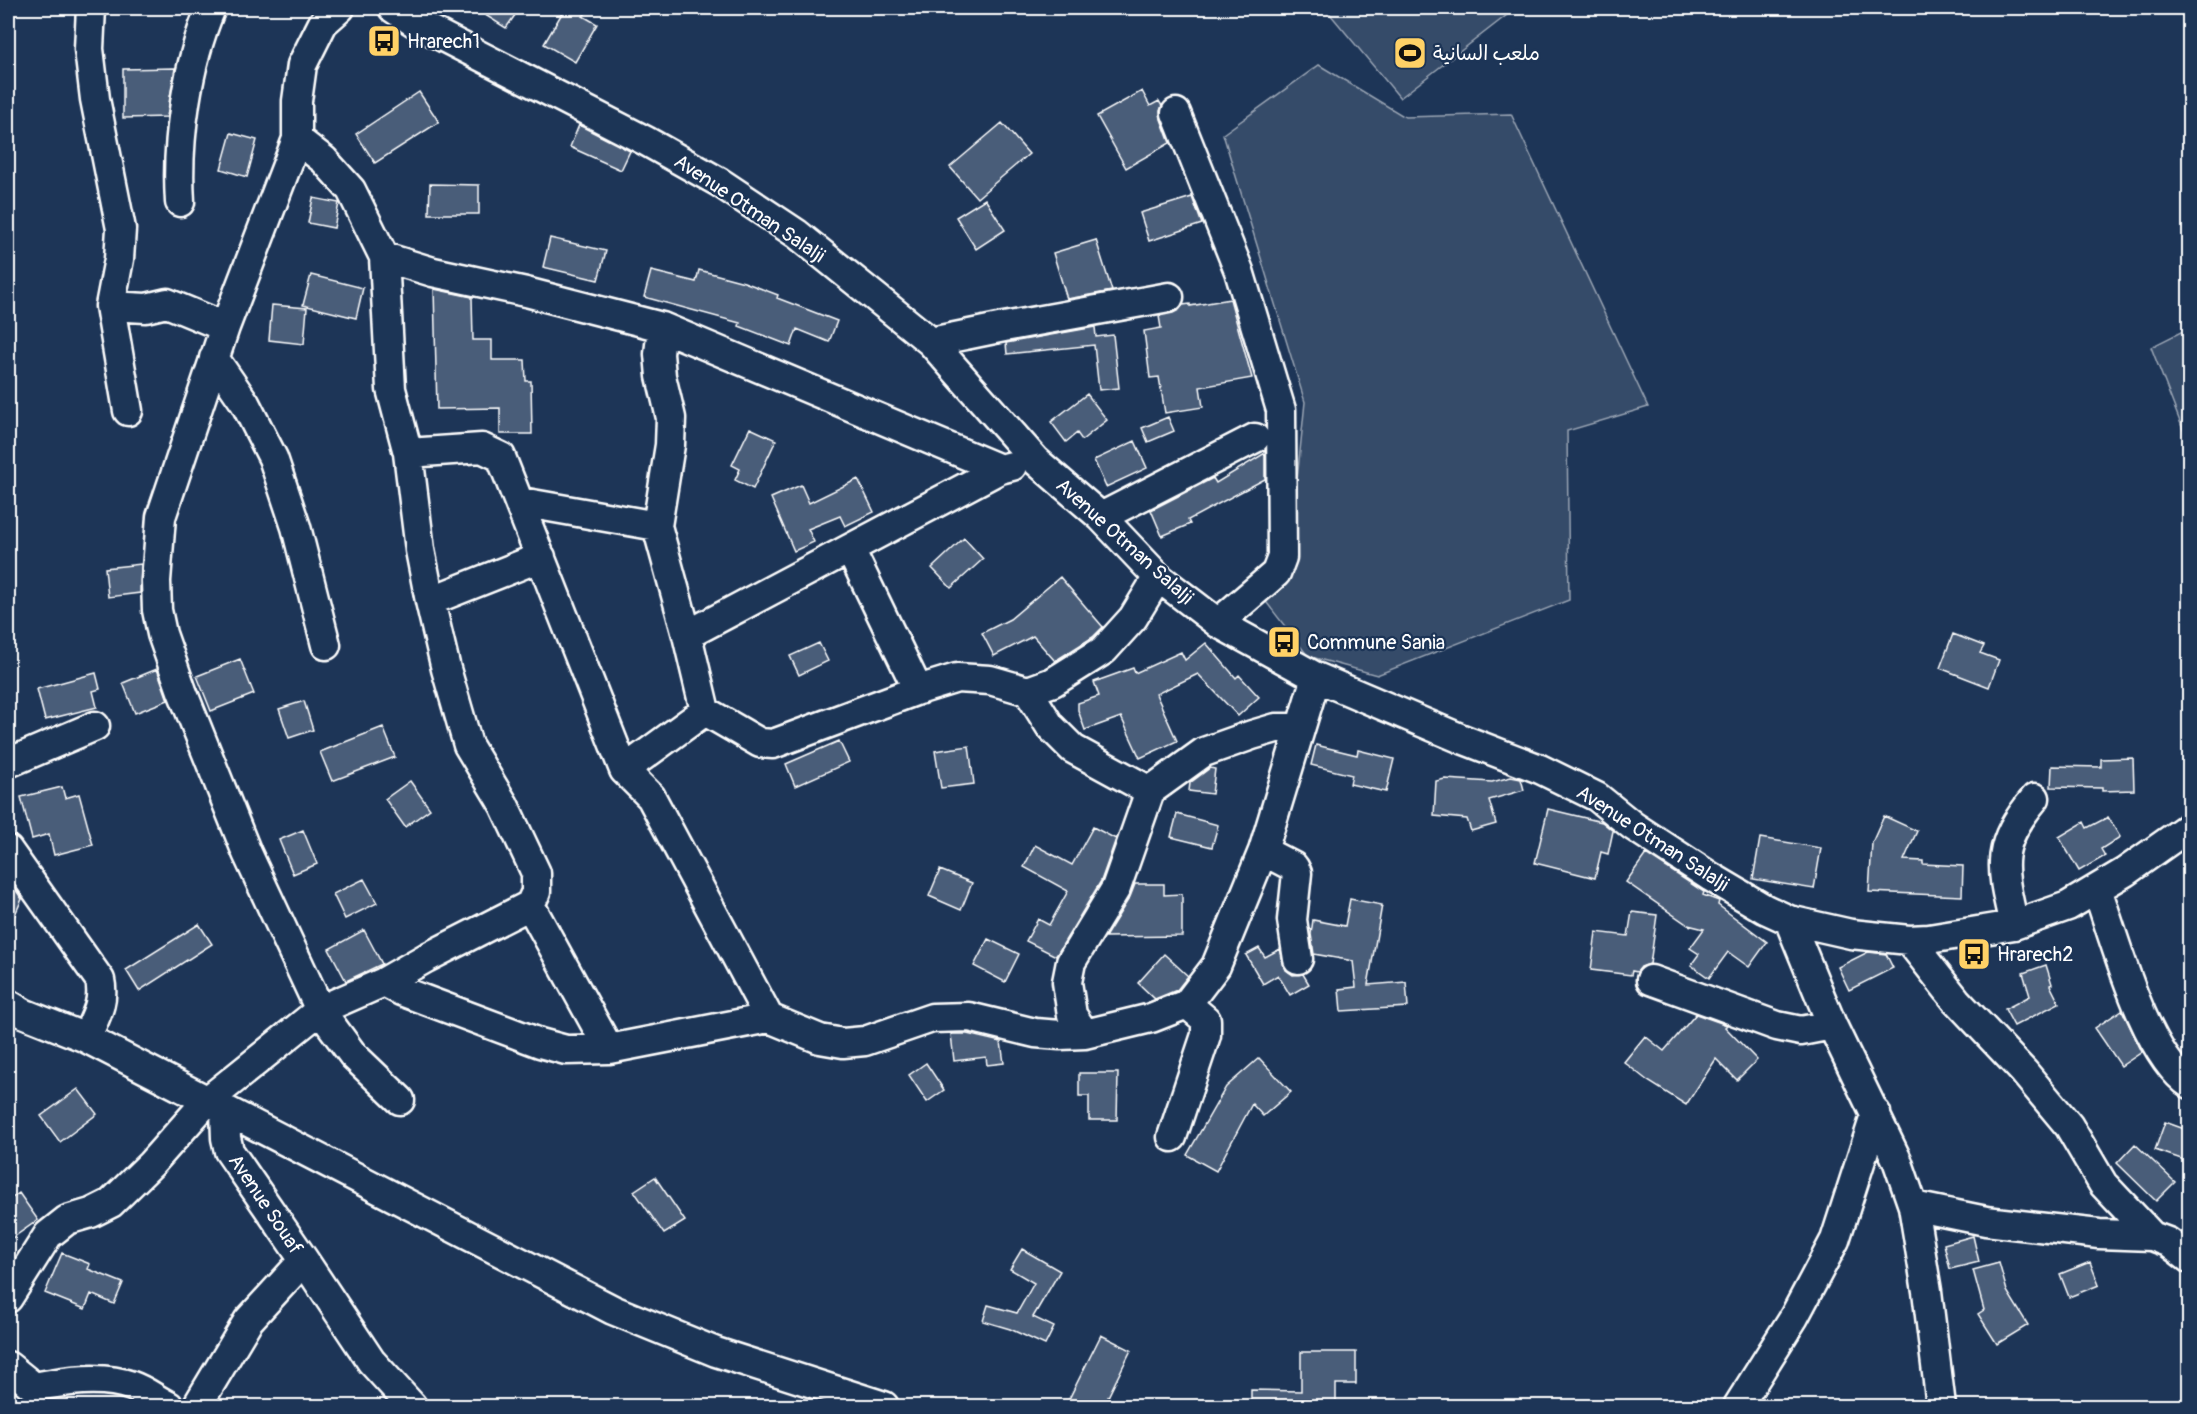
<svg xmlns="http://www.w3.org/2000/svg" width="2197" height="1414" font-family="Pangolin,'Playpen Sans Arabic',sans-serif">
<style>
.green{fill:#364b69;stroke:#9aa5b4;stroke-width:1.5}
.building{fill:#4a5d79;stroke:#fff;stroke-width:1.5}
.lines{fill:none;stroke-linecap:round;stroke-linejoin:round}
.minor-casing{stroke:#fff;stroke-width:33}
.minor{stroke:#1d3557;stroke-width:28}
.labels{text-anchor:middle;stroke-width:4.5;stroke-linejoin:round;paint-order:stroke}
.poi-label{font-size:20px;fill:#fff;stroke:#1d3557;text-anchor:start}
.street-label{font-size:20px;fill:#fff;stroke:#1d3557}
</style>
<rect width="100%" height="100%" fill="#1d3557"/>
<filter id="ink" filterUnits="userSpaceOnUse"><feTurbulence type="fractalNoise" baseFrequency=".0167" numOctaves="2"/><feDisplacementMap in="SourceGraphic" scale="12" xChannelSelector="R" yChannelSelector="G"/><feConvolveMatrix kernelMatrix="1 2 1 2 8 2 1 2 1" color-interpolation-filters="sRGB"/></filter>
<g filter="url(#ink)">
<path class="green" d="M 1325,8 L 1516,8 L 1400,98 Z
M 1319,65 L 1405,117 L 1511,114 L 1648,407 L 1567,431 L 1569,600 L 1377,675 L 1308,656 L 1260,594 L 1290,549 L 1305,402 L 1223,134 Z
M 2189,328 L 2189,445 L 2151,347 Z"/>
<path class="building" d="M 474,8 L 520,8 L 506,28 Z
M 565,8 L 591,8 L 583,16 L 597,24 L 575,62 L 544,44 Z
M 175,68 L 167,117 L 123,118 L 123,69 Z
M 1142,91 L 1150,106 L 1159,101 L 1162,106 L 1160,111 L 1161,119 L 1170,143 L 1126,168 L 1097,116 Z
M 419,92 L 439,122 L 375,163 L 356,134 Z
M 1002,123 L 1029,154 L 977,198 L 950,167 Z
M 579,125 L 630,151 L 621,170 L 570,147 Z
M 231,133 L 257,140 L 247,177 L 221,169 Z
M 430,184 L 479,185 L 479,214 L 429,214 Z
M 1192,197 L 1202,224 L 1149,241 L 1140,213 Z
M 313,198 L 339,203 L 334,228 L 308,223 Z
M 985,199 L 1005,230 L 976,249 L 956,217 Z
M 550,238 L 606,251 L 598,280 L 543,267 Z
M 1096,240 L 1112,291 L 1067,299 L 1053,253 Z
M 699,270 L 744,282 L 778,295 L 777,298 L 837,321 L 829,342 L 797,329 L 791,346 L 739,326 L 740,323 L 644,297 L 651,271 L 696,282 Z
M 311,275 L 363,288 L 356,318 L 303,305 Z
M 434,289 L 472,297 L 473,340 L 492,340 L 492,360 L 525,360 L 526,381 L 531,381 L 532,434 L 500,434 L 500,408 L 437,409 Z
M 1230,299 L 1252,378 L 1200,387 L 1203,407 L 1165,413 L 1159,377 L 1150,378 L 1144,331 L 1161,328 L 1159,316 L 1173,313 L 1179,310 L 1183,305 L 1190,304 L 1190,306 Z
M 272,305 L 307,308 L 304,344 L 269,340 Z
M 1095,327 L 1096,337 L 1113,335 L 1119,388 L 1099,390 L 1094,345 L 1007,354 L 1006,343 Z
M 1087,394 L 1107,420 L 1082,440 L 1077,433 L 1066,442 L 1051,422 Z
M 1168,417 L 1174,431 L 1148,442 L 1142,428 Z
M 750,428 L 776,440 L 753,489 L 735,480 L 740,469 L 732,465 Z
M 1135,441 L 1147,468 L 1106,487 L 1094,460 Z
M 1265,453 L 1265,479 L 1188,520 L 1190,524 L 1162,536 L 1151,510 L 1213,478 L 1216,483 Z
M 858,479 L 874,512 L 845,526 L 840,516 L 808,529 L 814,542 L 794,551 L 771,498 L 801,485 L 809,503 Z
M 964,538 L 983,559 L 951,588 L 932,568 Z
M 141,564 L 140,593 L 108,597 L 105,568 Z
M 1060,577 L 1103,627 L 1093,637 L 1055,661 L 1033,636 L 994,656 L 982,633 L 1010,619 Z
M 1953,634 L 1984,646 L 1980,653 L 1999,660 L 1989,687 L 1940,668 Z
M 819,643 L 828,661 L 799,675 L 790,656 Z
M 1206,643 L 1236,678 L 1239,675 L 1259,697 L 1238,716 L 1198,674 L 1156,694 L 1177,741 L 1140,758 L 1121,717 L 1085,730 L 1078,710 L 1078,703 L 1099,696 L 1094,682 L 1133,668 L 1135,673 L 1181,652 L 1185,660 Z
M 240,659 L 254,694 L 211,711 L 197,676 Z
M 157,669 L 168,700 L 135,713 L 123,683 Z
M 96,673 L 100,689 L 93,691 L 97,707 L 45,720 L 37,689 Z
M 304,701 L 313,730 L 289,738 L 279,709 Z
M 383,727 L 395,757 L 332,781 L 320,752 Z
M 839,741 L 849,762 L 795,786 L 786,764 Z
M 1316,745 L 1357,755 L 1358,750 L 1394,759 L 1386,792 L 1350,784 L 1352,775 L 1311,765 Z
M 969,746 L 974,784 L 941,788 L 935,751 Z
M 2133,758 L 2134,790 L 2102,791 L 2102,788 L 2051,787 L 2052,766 L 2101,767 L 2101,759 Z
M 1210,768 L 1215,769 L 1212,794 L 1189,791 L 1190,783 Z
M 1511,777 L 1521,779 L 1524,790 L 1489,800 L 1496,824 L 1471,831 L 1467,819 L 1434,816 L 1436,781 L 1445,779 L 1492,782 Z
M 410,781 L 430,809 L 405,827 L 385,799 Z
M 62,787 L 65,798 L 79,794 L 93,845 L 54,855 L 49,834 L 32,839 L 21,797 Z
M 1548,809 L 1602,822 L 1613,831 L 1608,854 L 1601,852 L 1595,878 L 1535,863 Z
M 1177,814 L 1218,825 L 1212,847 L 1171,837 Z
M 1884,816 L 1917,831 L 1904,860 L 1923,861 L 1923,864 L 1963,866 L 1962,896 L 1869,892 L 1872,843 Z
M 2108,817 L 2120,837 L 2101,849 L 2105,856 L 2079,871 L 2059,837 L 2084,822 L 2087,828 Z
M 1093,827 L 1116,839 L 1101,881 L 1056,956 L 1026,941 L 1038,919 L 1049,925 L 1068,891 L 1024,867 L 1035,845 L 1072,865 Z
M 303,830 L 317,864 L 293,874 L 279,840 Z
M 1760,838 L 1821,848 L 1814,889 L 1753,879 Z
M 1646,854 L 1704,892 L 1703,895 L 1719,901 L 1718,905 L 1767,942 L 1749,967 L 1728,952 L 1709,978 L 1691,965 L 1699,954 L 1690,948 L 1704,929 L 1688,925 L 1626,882 Z
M 940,870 L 972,883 L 961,910 L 929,896 Z
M 364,879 L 377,903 L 345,919 L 333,894 Z
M 1135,884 L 1164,884 L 1164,895 L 1182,894 L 1182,936 L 1105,937 L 1130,897 Z
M 8,885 L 15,889 L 22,899 L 8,930 Z
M 1350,899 L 1382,905 L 1368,985 L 1406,982 L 1408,1007 L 1341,1011 L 1339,989 L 1356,987 L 1353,961 L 1314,954 L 1311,934 L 1313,920 L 1345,926 Z
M 1632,912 L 1657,915 L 1650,964 L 1641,967 L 1637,972 L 1632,971 L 1631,975 L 1591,970 L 1596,932 L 1628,936 Z
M 199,924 L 212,944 L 139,991 L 126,970 Z
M 364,930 L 382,964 L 346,981 L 329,949 Z
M 988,939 L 1019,954 L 1005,982 L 974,966 Z
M 1259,948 L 1265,957 L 1280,949 L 1286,970 L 1293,975 L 1303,974 L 1309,984 L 1290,995 L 1278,975 L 1263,984 L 1246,955 Z
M 1868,952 L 1886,954 L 1893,968 L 1849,990 L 1838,967 Z
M 1164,954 L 1188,976 L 1177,990 L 1155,999 L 1138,983 Z
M 2046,965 L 2052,984 L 2050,985 L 2059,1003 L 2014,1026 L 2005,1009 L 2030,996 L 2023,973 Z
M 2122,1010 L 2142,1052 L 2121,1066 L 2095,1028 Z
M 1696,1014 L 1727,1025 L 1725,1027 L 1757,1060 L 1737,1080 L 1716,1059 L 1686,1105 L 1648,1081 L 1624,1062 L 1645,1036 L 1664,1051 Z
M 951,1034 L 967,1034 L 1001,1042 L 1004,1063 L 987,1065 L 986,1057 L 954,1061 Z
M 1259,1058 L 1291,1092 L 1263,1116 L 1252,1104 L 1216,1171 L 1187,1155 L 1226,1087 Z
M 926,1063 L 944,1090 L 927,1102 L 909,1075 Z
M 1079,1073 L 1118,1073 L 1117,1120 L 1089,1120 L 1089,1096 L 1079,1096 Z
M 78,1089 L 97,1114 L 60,1142 L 41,1116 Z
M 2165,1122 L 2190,1131 L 2190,1162 L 2155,1150 Z
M 2135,1144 L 2175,1182 L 2156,1201 L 2117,1163 Z
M 655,1177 L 685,1221 L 664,1234 L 634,1191 Z
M 19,1193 L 38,1220 L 8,1241 L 8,1201 Z
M 1973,1236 L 1979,1262 L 1950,1269 L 1944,1244 Z
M 1022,1249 L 1060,1271 L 1033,1317 L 1054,1327 L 1045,1345 L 1010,1329 L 983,1321 L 988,1305 L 1017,1313 L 1034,1283 L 1010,1269 Z
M 62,1253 L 90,1264 L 88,1269 L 123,1283 L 114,1304 L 91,1294 L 85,1309 L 45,1293 Z
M 2090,1262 L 2099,1285 L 2069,1297 L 2060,1274 Z
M 1999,1263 L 2007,1291 L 2028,1325 L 1997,1344 L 1978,1314 L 1984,1310 L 1973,1270 Z
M 1101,1335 L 1131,1350 L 1103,1407 L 1079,1407 L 1068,1401 Z
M 1301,1352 L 1356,1352 L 1356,1384 L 1336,1384 L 1336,1407 L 1251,1407 L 1251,1390 L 1301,1391 Z"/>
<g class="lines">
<defs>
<path id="minor" d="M 91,8 L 89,49 L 95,99 L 121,229 L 119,259 L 110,306 L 128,411
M 340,8 L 323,23 L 302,65 L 297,101 L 297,139 L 225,327 L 161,517 L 156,581 L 157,610 L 162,634 L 182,691 L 247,853 L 320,1010 L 353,1055 L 400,1100
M 393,8 L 414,22 L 646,141 L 719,182 L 797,234 L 931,342 L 1035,460 L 1101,517 L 1158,577 L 1218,623 L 1316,677 L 1462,739 L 1540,769 L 1597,797 L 1633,826 L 1711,877 L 1765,909 L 1789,920 L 1851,934 L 1909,940 L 1929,939 L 2014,925 L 2068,906 L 2125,872 L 2190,826
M 1176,113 L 1239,271 L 1281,410 L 1282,557 L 1276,573 L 1218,623
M 297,139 L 324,160 L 351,190 L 384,257 L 391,389 L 408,453 L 420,550 L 430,601 L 446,669 L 468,745 L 504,805 L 536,873 L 536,892 L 530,905 L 609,1049
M 180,202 C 176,141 187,64 211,8
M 384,257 L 433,272 L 526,292 L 662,327 L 1000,469
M 110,306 L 146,308 L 167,303 L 225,327
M 931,342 L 1004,327 L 1169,297
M 214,358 L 245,403 L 273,458 L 296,527 L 326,645
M 408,453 L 482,448 L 501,457 L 624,770 L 651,797 L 769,1018
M 521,502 L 657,526 L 670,445 L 671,418 L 661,376 L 659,354 L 662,327
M 1101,517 L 1255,438
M 657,526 L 687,635 L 705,711
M 850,549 L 918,690
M 430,601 L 541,557
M 687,635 L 1000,469 L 1012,466
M 1028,691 L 1050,726 L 1073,749 L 1150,791
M 8,763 L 95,726
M 624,770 L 705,711 L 760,743 L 773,744 L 918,690 L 957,678 L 990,680 L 1028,691 L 1053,682 L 1104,650 L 1133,618 L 1158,577
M 8,850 L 100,980 C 105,1003 95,1017 86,1038
M 1263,851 L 1294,867 L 1297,873 L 1292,920 L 1298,959
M 2097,889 C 2115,940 2145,1055 2190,1084
M 1789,920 L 1832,1025 L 1897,1160 L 1913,1206 L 1927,1291 L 1941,1406
M 2014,925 C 2001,867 1994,847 2035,798
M 1909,940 L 1956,1000 L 2024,1072 L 2069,1126 L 2103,1184 L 2152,1236 L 2168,1242 L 2190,1259
M 1651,980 L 1777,1026 L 1801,1031 L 1832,1025
M 384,982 L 426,958 L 530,905
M 8,1004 L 23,1013 L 86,1038 L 613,1310 L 716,1352 L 884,1406
M 1085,1034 L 1072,1015 L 1067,982 L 1071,962 L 1116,888 L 1150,791 L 1204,752 L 1252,735 L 1276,728 L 1300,728
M 1172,1137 L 1206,1035 L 1206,1020 L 1187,1004
M 1913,1206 L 1986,1221 L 2099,1234 L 2152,1236
M 304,1260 L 371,1361 L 412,1406
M 8,1298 L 48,1235 L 67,1220 L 91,1213 L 111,1203 L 151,1164 L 207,1101 L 320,1010 L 384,982 L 401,991 L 540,1043 L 566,1050 L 609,1049 L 769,1018 L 820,1039 L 843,1043 L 865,1041 L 932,1018 L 969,1017 L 1035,1033 L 1060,1035 L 1085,1034 L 1151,1018 L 1187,1004 L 1216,966 L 1263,851 L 1316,677
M 8,1366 L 34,1387 C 64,1381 102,1375 132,1386 C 144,1390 157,1400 169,1406
M 197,1406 L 248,1321 L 304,1260 L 229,1151 L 226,1138 L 225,1110
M 1738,1406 L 1794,1317 L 1835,1240 L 1876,1113"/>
</defs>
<use href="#minor" class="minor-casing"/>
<use href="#minor" class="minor"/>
</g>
</g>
<defs>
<symbol id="bus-square" viewBox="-11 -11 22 22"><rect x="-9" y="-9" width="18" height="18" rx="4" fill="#ffd166" stroke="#1d3557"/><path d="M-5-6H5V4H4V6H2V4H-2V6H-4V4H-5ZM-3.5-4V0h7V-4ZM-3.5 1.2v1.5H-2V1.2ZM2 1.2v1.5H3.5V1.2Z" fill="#111"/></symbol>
<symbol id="stadium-square" viewBox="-11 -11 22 22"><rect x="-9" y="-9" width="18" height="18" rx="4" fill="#ffd166" stroke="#1d3557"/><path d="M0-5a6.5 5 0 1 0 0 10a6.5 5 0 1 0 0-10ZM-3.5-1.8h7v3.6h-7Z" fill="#111"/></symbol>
</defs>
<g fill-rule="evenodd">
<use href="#bus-square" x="365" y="22" width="38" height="38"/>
<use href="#stadium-square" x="1391" y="34" width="38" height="38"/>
<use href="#bus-square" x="1265" y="623" width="38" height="38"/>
<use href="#bus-square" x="1955" y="935" width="38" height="38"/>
</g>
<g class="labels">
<g class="poi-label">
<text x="407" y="48">Hrarech1</text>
<text x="1433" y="60">ملعب السانية</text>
<text x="1307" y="649">Commune Sania</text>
<text x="1997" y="961">Hrarech2</text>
</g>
<g class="street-label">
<text transform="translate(750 208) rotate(34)" y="7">Avenue Otman Salalji</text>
<text transform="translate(1125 541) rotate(42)" y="7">Avenue Otman Salalji</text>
<text transform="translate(1653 838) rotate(33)" y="7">Avenue Otman Salalji</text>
<text transform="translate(266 1204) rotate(56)" y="7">Avenue Souaf</text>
</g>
</g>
<rect width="2197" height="1414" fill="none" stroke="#1d3557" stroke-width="30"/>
<rect x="15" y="15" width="2167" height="1384" fill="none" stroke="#fff" stroke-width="2" filter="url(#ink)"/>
</svg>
